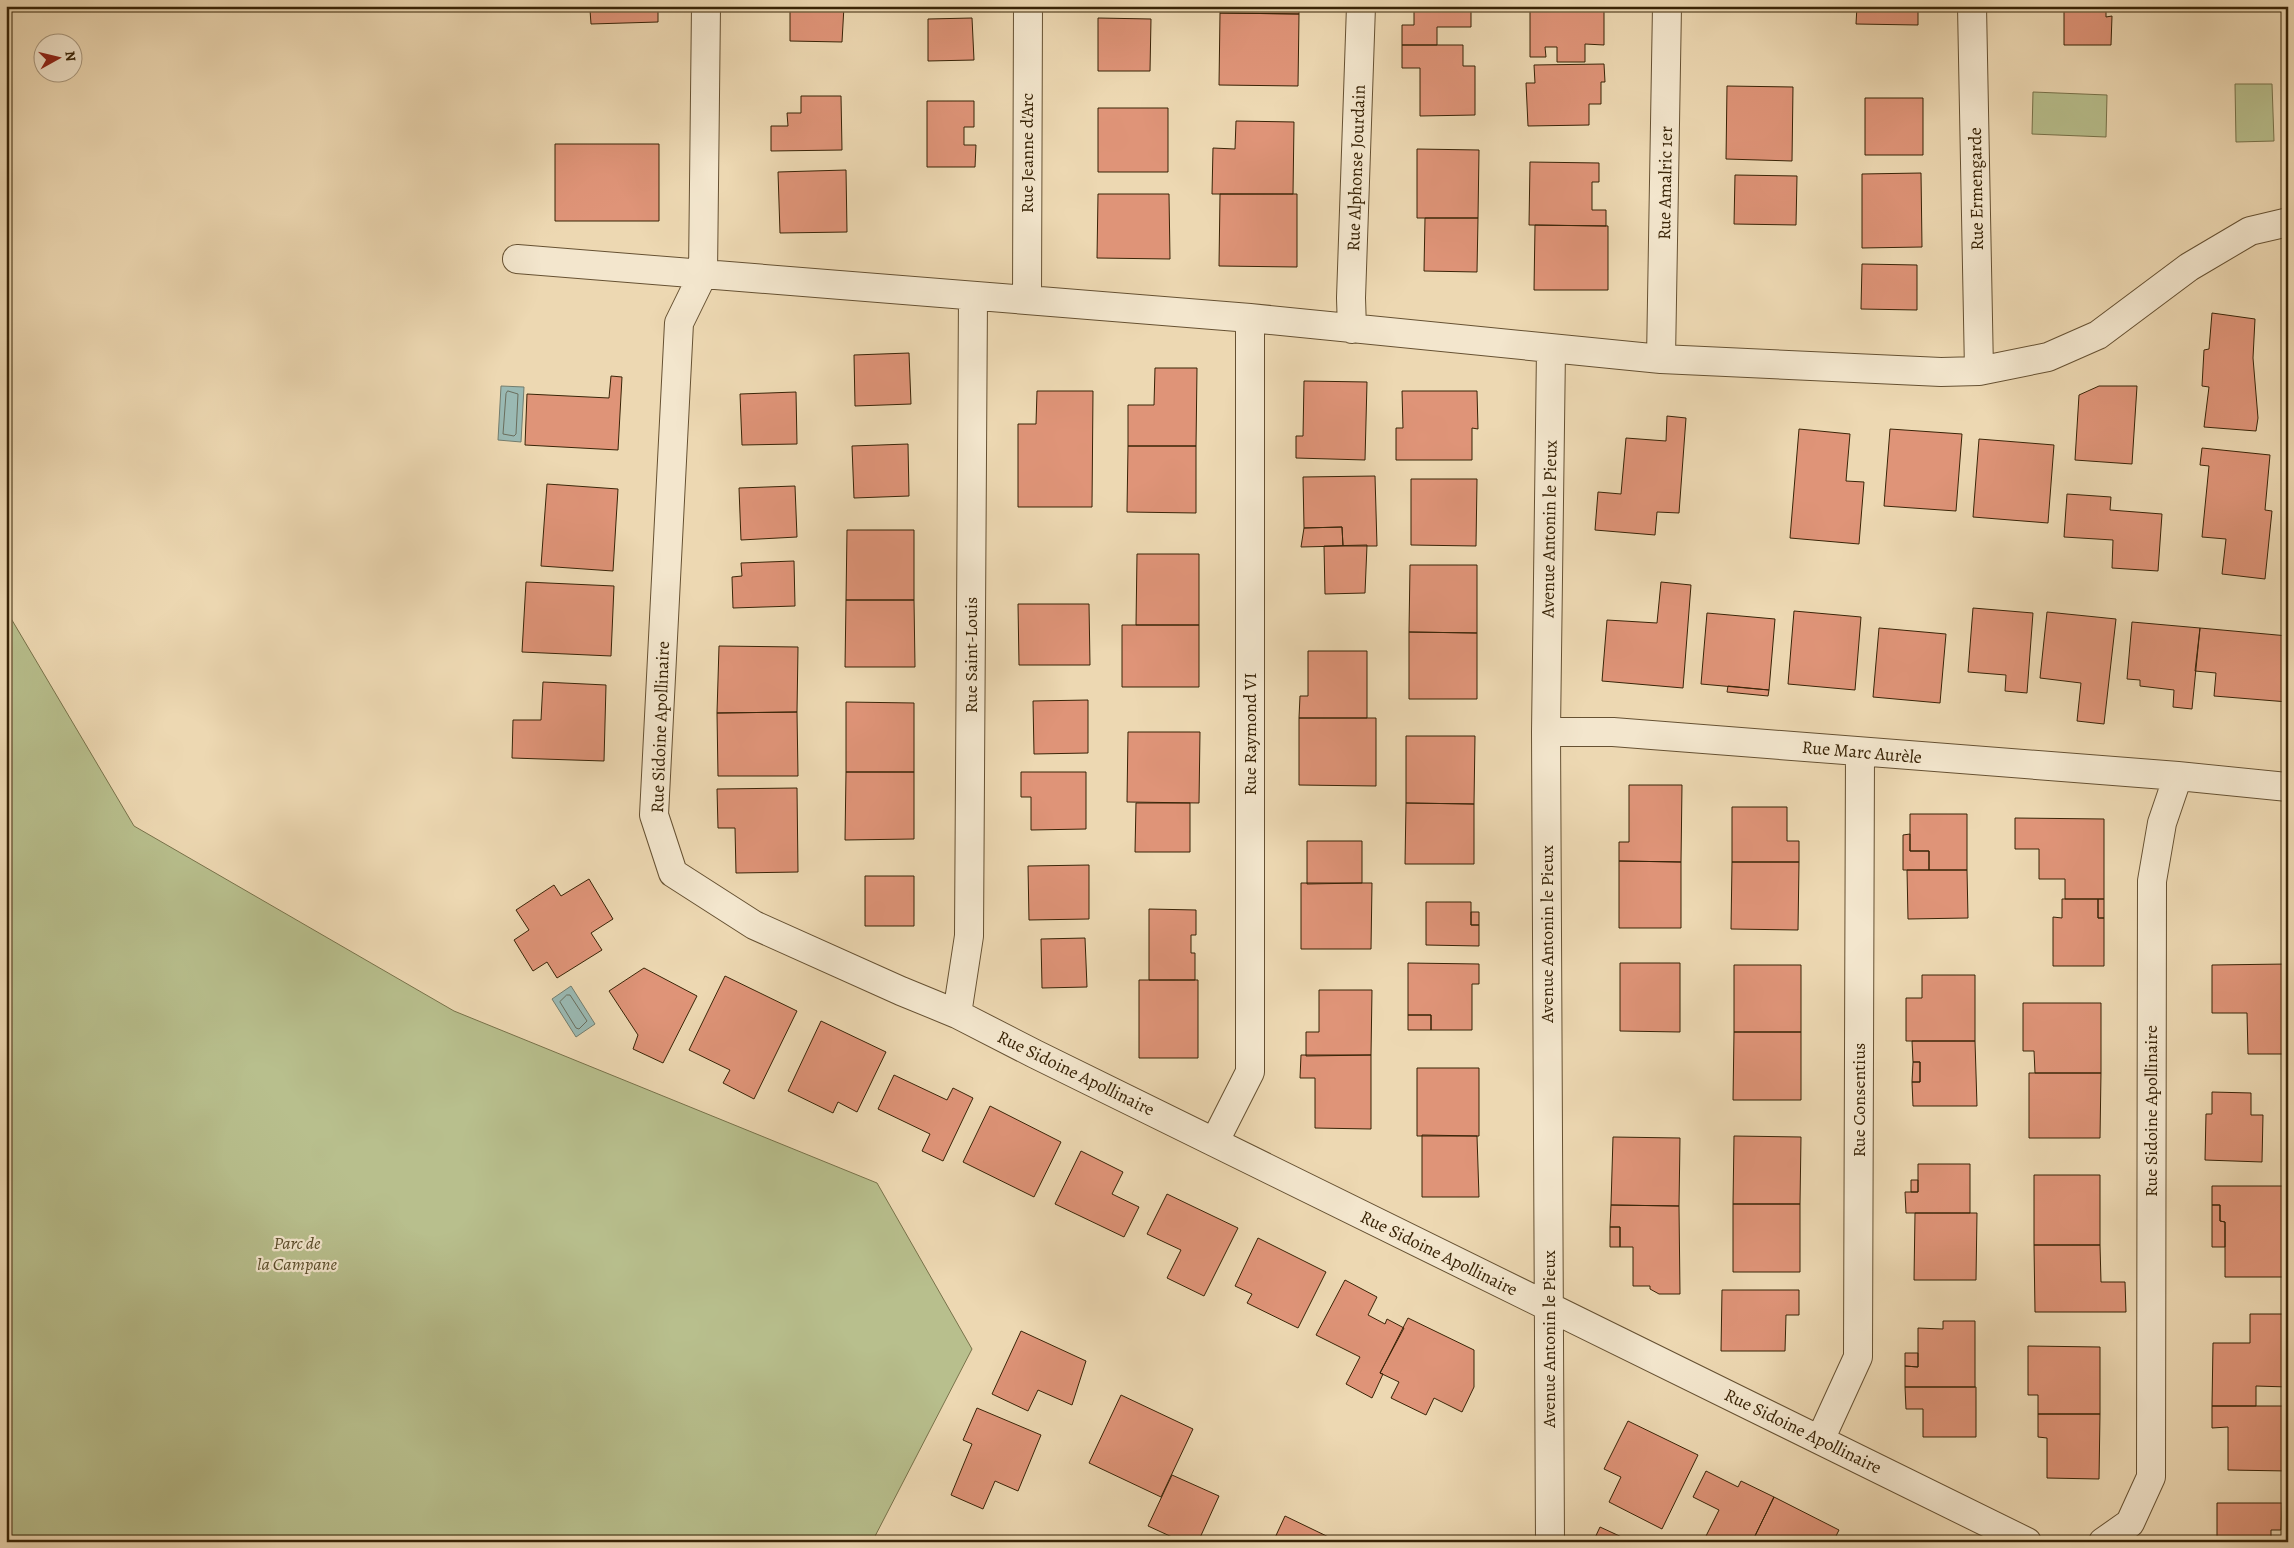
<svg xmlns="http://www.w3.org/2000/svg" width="2294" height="1548" font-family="Alegreya,serif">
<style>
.green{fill:#b8bf8d;stroke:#78724a}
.water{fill:#9ab9b3;stroke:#737d6e}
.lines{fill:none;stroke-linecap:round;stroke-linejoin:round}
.shore{stroke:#6a6e5d;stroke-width:1}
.building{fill:#df9478;stroke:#392407}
.minor-casing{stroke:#665132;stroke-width:30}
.minor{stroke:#f3e6cd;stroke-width:28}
.labels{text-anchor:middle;stroke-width:4.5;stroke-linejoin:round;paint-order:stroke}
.street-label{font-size:18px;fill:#392407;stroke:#f3e6cd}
.park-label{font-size:18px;font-style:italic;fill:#594b28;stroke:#f3e6cd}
</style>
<rect width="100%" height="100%" fill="#edd8b2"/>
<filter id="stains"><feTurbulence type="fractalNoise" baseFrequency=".004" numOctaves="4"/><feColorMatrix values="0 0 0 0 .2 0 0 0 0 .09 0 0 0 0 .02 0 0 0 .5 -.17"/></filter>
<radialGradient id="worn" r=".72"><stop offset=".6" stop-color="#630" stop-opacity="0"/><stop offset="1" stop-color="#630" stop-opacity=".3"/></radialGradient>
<path class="green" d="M 2235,84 L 2272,84 L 2274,141 L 2236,142 Z
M 2033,92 L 2107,95 L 2106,137 L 2032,134 Z
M 6,610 L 134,826 L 454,1011 L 877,1183 L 972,1349 L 872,1542 L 6,1542 Z"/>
<path class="water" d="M 501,386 L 524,387 L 521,442 L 498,440 Z
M 571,986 L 595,1024 L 576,1037 L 552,999 Z"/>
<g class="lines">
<path class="shore" d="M 508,391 L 518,394 L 516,434 L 514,436 L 503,434 L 506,394 Z
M 567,995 L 570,995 L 587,1021 L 579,1029 L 576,1028 L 560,1002 Z"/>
</g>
<path class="building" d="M 582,6 L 658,6 L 658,22 L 591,24 L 590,10 L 582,10 Z
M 790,6 L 844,6 L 842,42 L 790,41 Z
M 1220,6 L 1299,6 L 1299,14 L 1220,13 Z
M 1414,6 L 1471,6 L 1471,27 L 1437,27 L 1437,45 L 1402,45 L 1402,25 L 1414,25 Z
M 1530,6 L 1604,6 L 1604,45 L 1585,44 L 1585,62 L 1557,62 L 1557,47 L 1545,47 L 1546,57 L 1530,57 Z
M 1857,6 L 1918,6 L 1918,25 L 1856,24 Z
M 2064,6 L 2106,6 L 2106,17 L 2112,16 L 2111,45 L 2064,45 Z
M 1220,13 L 1299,14 L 1298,86 L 1219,85 Z
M 972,18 L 974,60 L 928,61 L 928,19 Z
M 1098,18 L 1151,19 L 1150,71 L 1098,71 Z
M 1402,45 L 1463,45 L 1463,66 L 1475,66 L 1475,115 L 1420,116 L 1420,68 L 1402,68 Z
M 1604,64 L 1605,82 L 1601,82 L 1601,104 L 1589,104 L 1589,125 L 1528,126 L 1526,83 L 1535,83 L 1534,65 Z
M 1727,86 L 1793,87 L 1792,161 L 1726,159 Z
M 801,96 L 841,96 L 842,150 L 771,151 L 771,126 L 788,126 L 787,113 L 801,113 Z
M 1865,98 L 1923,98 L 1923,155 L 1865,155 Z
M 927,101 L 974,101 L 974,127 L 964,127 L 964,145 L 976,145 L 975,167 L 927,167 Z
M 1098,108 L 1168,108 L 1168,172 L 1098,172 Z
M 1236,121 L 1294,122 L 1293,194 L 1212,194 L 1213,148 L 1235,149 Z
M 555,144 L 659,144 L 659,221 L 555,221 Z
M 1417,149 L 1479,150 L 1478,218 L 1417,218 Z
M 1530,162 L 1599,163 L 1599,182 L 1592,182 L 1592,210 L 1606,210 L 1606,226 L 1529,225 Z
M 846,170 L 847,232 L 780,233 L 778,172 Z
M 1921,173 L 1922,247 L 1862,248 L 1862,174 Z
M 1735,175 L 1797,176 L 1796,225 L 1734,224 Z
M 1098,194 L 1169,194 L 1170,259 L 1097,258 Z
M 1220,194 L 1297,194 L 1297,267 L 1219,266 Z
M 1425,218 L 1478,218 L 1477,272 L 1424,271 Z
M 1535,225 L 1608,226 L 1608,290 L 1534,290 Z
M 1862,264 L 1917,265 L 1917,310 L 1861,309 Z
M 2212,313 L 2255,319 L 2253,358 L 2258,418 L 2256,431 L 2204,427 L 2209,387 L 2202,386 L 2204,350 L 2209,349 Z
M 909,353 L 911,404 L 855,406 L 854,355 Z
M 1155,368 L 1197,368 L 1196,446 L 1128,446 L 1128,405 L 1154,405 Z
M 611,376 L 622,377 L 618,450 L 525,445 L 527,394 L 609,398 Z
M 1304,381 L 1367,382 L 1365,460 L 1296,458 L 1296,436 L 1303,436 Z
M 2099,386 L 2137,386 L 2132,464 L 2075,460 L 2079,395 Z
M 1037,391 L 1093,391 L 1092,507 L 1018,507 L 1018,424 L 1036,424 Z
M 1402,391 L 1477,391 L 1478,429 L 1472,428 L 1472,460 L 1396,460 L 1396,428 L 1403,428 Z
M 796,392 L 797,444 L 742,445 L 740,394 Z
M 1667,416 L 1686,418 L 1679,513 L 1657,512 L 1655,535 L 1595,530 L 1598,492 L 1621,494 L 1626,438 L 1666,441 Z
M 1799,429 L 1850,434 L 1846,481 L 1864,482 L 1859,544 L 1790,538 Z
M 1890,429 L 1962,434 L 1956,511 L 1884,506 Z
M 1979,439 L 2054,445 L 2048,523 L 1973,517 Z
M 908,444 L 909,496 L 854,498 L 852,446 Z
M 1128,446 L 1196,446 L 1196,513 L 1127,512 Z
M 2202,448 L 2270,455 L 2265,510 L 2272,511 L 2265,579 L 2222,574 L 2226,539 L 2202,537 L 2209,466 L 2200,465 Z
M 1375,476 L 1377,546 L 1343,546 L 1342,527 L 1304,528 L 1303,477 Z
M 1411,479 L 1477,479 L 1476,546 L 1411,545 Z
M 547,484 L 618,489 L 613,571 L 541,566 Z
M 795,486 L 797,537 L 741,540 L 739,488 Z
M 2067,494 L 2111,497 L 2110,510 L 2162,514 L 2158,571 L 2112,568 L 2113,540 L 2064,537 Z
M 1342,527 L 1343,546 L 1301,547 L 1304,528 Z
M 847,530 L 914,530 L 914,600 L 846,600 Z
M 1367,545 L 1365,593 L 1325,594 L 1324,546 Z
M 1137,554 L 1199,554 L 1199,625 L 1136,625 Z
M 794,561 L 795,606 L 733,608 L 732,577 L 742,576 L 741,563 Z
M 1410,565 L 1477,565 L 1477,633 L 1409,632 Z
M 526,582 L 614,586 L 611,656 L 522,652 Z
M 1661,582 L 1691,585 L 1683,688 L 1602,681 L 1607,620 L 1657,623 Z
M 846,600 L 914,600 L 915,667 L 845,667 Z
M 1018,604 L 1089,604 L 1090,665 L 1019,665 Z
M 1973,608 L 2033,613 L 2027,693 L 2005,691 L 2006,675 L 1968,672 Z
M 1794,611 L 1861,617 L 1855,690 L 1788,684 Z
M 2047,612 L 2116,619 L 2104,724 L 2077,721 L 2081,683 L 2040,678 Z
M 1707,613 L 1775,619 L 1769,690 L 1701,684 Z
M 2132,622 L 2200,628 L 2192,709 L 2173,707 L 2174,690 L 2140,686 L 2140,680 L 2127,679 Z
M 1122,625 L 1199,625 L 1199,687 L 1122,687 Z
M 1879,628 L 1946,634 L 1940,703 L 1873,697 Z
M 2200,628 L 2288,636 L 2285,668 L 2288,668 L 2288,702 L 2214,696 L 2216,673 L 2195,671 Z
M 1409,632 L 1477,633 L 1477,699 L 1409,699 Z
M 719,646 L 798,647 L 797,712 L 717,713 Z
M 1308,651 L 1367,651 L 1367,718 L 1299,718 L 1300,696 L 1308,696 Z
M 543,682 L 606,685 L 604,761 L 512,758 L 513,720 L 541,720 Z
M 1728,686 L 1769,690 L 1768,696 L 1727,692 Z
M 1088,700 L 1088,753 L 1034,754 L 1033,701 Z
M 846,702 L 914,703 L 914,772 L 846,772 Z
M 797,712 L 798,776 L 718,776 L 717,713 Z
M 1299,718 L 1376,718 L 1376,786 L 1299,785 Z
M 1128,732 L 1200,732 L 1199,803 L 1127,802 Z
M 1406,736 L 1475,736 L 1474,804 L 1406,803 Z
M 846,772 L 914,772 L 914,839 L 845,840 Z
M 1021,772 L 1086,772 L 1086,829 L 1031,830 L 1031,797 L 1021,797 Z
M 1629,785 L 1682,785 L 1681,862 L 1619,861 L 1619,842 L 1629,842 Z
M 797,788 L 798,872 L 736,873 L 735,828 L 718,828 L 717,789 Z
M 1136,803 L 1190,803 L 1190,852 L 1135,852 Z
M 1406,803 L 1474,804 L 1474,864 L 1405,864 Z
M 1732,807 L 1787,807 L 1787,841 L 1799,841 L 1799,862 L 1732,862 Z
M 1910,814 L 1967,814 L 1967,870 L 1929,870 L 1929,851 L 1910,851 Z
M 2015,818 L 2104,819 L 2104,899 L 2065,899 L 2065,879 L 2039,879 L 2039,849 L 2015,849 Z
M 1910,834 L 1910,851 L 1929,851 L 1929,870 L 1903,870 L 1903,835 Z
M 1307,841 L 1362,841 L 1362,883 L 1307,884 Z
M 1619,861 L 1681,862 L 1681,928 L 1619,928 Z
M 1732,862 L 1799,862 L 1798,930 L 1731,929 Z
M 1089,865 L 1089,919 L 1029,920 L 1028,866 Z
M 1907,870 L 1967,870 L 1968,918 L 1908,919 Z
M 865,876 L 914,876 L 914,926 L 865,926 Z
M 589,879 L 613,919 L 591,933 L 602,950 L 557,978 L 547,962 L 533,971 L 514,940 L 529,930 L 516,910 L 554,885 L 561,896 Z
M 1301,883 L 1372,883 L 1371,949 L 1301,949 Z
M 2062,899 L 2098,899 L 2098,918 L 2104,918 L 2104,966 L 2053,966 L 2053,917 L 2062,918 Z
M 2098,899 L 2104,899 L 2104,918 L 2098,918 Z
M 1426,902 L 1471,902 L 1471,925 L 1479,925 L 1479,946 L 1426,945 Z
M 1149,909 L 1196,910 L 1196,935 L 1191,935 L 1191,953 L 1195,953 L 1195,980 L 1149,980 Z
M 1471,912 L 1479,912 L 1479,925 L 1471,925 Z
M 1085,938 L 1087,987 L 1042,988 L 1041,939 Z
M 1408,963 L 1479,964 L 1479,984 L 1472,984 L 1472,1030 L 1431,1030 L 1431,1015 L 1408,1015 Z
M 1620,963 L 1680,963 L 1680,1032 L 1620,1031 Z
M 2288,964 L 2288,1054 L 2248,1054 L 2247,1013 L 2212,1013 L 2212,965 Z
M 1734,965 L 1801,965 L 1801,1032 L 1734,1032 Z
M 644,968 L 697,996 L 663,1063 L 633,1049 L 638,1035 L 609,991 Z
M 1922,975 L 1975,975 L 1975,1041 L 1906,1041 L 1906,998 L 1922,998 Z
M 725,976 L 797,1011 L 754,1099 L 723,1083 L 730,1070 L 689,1050 Z
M 1139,980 L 1198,980 L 1198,1058 L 1139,1058 Z
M 1319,990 L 1372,990 L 1371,1055 L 1306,1056 L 1306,1032 L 1319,1032 Z
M 2023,1003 L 2101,1003 L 2101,1073 L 2035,1073 L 2034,1051 L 2023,1051 Z
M 1408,1015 L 1431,1015 L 1431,1030 L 1408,1030 Z
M 821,1021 L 886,1052 L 857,1112 L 838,1102 L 833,1113 L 788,1091 Z
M 1734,1032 L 1801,1032 L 1801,1100 L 1733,1100 Z
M 1912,1041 L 1975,1041 L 1977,1106 L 1913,1106 L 1912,1082 L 1920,1082 L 1920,1062 L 1913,1062 Z
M 1301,1055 L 1371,1055 L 1371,1129 L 1315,1128 L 1315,1078 L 1300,1078 Z
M 1913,1062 L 1920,1062 L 1920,1082 L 1912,1082 Z
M 1417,1068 L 1479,1068 L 1479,1136 L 1417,1136 Z
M 2029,1073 L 2101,1073 L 2100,1138 L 2029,1138 Z
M 894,1075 L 947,1100 L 953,1088 L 973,1098 L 943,1161 L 922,1151 L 930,1134 L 878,1109 Z
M 2212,1092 L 2251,1093 L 2251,1115 L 2263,1115 L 2262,1162 L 2205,1160 L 2206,1114 L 2212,1114 Z
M 990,1106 L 1061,1142 L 1034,1197 L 963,1162 Z
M 1422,1135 L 1477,1136 L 1479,1197 L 1422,1197 Z
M 1734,1136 L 1801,1137 L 1800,1204 L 1733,1204 Z
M 1613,1137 L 1680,1138 L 1679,1206 L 1611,1205 Z
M 1081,1151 L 1123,1172 L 1112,1194 L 1139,1207 L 1124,1237 L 1055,1204 Z
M 1918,1164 L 1970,1164 L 1970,1213 L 1906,1213 L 1905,1192 L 1918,1192 Z
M 2034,1175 L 2100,1175 L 2100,1245 L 2034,1245 Z
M 1911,1180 L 1918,1180 L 1918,1192 L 1911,1192 Z
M 2212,1186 L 2288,1186 L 2288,1277 L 2225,1277 L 2225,1222 L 2220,1221 L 2220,1205 L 2212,1205 Z
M 1167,1194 L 1238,1228 L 1204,1296 L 1167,1278 L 1181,1250 L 1147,1234 Z
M 1733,1204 L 1800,1204 L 1800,1272 L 1733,1272 Z
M 1611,1205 L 1679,1206 L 1680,1294 L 1659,1294 L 1650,1289 L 1650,1286 L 1633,1286 L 1633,1247 L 1620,1247 L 1620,1227 L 1610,1227 Z
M 2212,1205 L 2220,1205 L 2220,1221 L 2225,1222 L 2225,1247 L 2212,1247 Z
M 1915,1213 L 1977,1213 L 1976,1280 L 1914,1280 Z
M 1610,1227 L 1620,1227 L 1620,1247 L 1610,1247 Z
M 1258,1238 L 1326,1272 L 1298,1328 L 1247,1303 L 1252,1294 L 1235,1286 Z
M 2034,1245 L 2100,1245 L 2101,1282 L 2125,1282 L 2126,1312 L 2035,1312 Z
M 1345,1280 L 1377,1297 L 1368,1315 L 1385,1324 L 1387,1319 L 1404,1328 L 1380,1373 L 1383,1374 L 1372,1398 L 1346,1384 L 1360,1357 L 1316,1335 Z
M 1722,1290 L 1799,1290 L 1799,1315 L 1786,1315 L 1785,1351 L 1721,1351 Z
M 2250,1314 L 2288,1314 L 2288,1387 L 2256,1386 L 2256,1406 L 2212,1406 L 2213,1343 L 2250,1343 Z
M 1408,1318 L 1474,1350 L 1474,1387 L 1462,1412 L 1434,1398 L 1426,1415 L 1391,1398 L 1399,1382 L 1380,1373 Z
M 1943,1321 L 1975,1321 L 1975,1387 L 1905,1387 L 1905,1366 L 1918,1367 L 1918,1328 L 1943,1329 Z
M 1021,1331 L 1086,1361 L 1072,1405 L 1038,1390 L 1028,1411 L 992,1394 Z
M 2028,1346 L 2100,1347 L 2100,1414 L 2038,1414 L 2038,1395 L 2028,1395 Z
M 1905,1353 L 1918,1353 L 1918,1367 L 1905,1366 Z
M 1905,1387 L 1976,1387 L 1976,1437 L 1923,1437 L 1923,1409 L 1906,1409 Z
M 1121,1395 L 1193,1429 L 1161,1497 L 1089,1463 Z
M 2212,1406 L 2288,1406 L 2288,1471 L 2228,1470 L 2228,1427 L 2212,1428 Z
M 977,1408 L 1041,1435 L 1018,1491 L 995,1481 L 983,1509 L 951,1495 L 972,1444 L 963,1440 Z
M 2038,1414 L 2100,1414 L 2099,1479 L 2047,1478 L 2047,1438 L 2038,1437 Z
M 1628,1421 L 1698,1455 L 1662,1529 L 1609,1502 L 1621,1477 L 1604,1469 Z
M 1706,1471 L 1738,1487 L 1741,1481 L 1774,1497 L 1752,1542 L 1703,1542 L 1719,1510 L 1693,1497 Z
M 1172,1475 L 1219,1496 L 1198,1542 L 1183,1542 L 1148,1526 Z
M 1774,1497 L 1839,1530 L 1833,1542 L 1752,1542 Z
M 2217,1503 L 2282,1503 L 2281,1530 L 2271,1530 L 2271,1542 L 2217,1542 Z
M 1285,1516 L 1339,1542 L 1273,1542 Z
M 1600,1527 L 1626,1539 L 1624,1542 L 1593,1542 Z"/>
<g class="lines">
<defs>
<path id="minor" d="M 706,6 L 703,274 L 679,323 L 654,815 L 673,873 L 754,925 L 901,991 L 957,1014 L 1035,1054 L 2027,1542
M 1972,6 L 1979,371
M 517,259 L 1250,318 L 1661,359 L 1941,372 L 1979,371 L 2048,357 L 2098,335 L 2189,267 L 2250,231 L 2288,222
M 1027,300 L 1028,6
M 1352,329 L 1351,298 L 1361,6
M 1661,359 L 1667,6
M 1546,732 L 1613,732 L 2178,776 L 2288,787
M 957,1014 L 969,936 L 973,296
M 1215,1141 L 1250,1072 L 1250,318
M 1820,1440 L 1858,1357 L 1860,752
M 1550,1542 L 1546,732 L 1551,349
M 2103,1542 L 2130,1523 L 2151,1477 L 2152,881 L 2162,823 L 2178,776"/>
</defs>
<use href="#minor" class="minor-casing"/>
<use href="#minor" class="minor"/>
</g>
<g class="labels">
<g class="street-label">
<text transform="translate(1027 153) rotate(-90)" y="6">Rue Jeanne d'Arc</text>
<text transform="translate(1356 168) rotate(-88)" y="6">Rue Alphonse Jourdain</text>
<text transform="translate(1665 183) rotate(-89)" y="6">Rue Amalric 1er</text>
<text transform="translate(1976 189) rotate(-91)" y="6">Rue Ermengarde</text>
<text transform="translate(1549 529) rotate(-89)" y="6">Avenue Antonin le Pieux</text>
<text transform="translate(971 655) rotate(-90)" y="6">Rue Saint-Louis</text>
<text transform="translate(660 727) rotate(-88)" y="6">Rue Sidoine Apollinaire</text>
<text transform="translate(1250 734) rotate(-90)" y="6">Rue Raymond VI</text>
<text transform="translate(1862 752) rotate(5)" y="6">Rue Marc Aurèle</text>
<text transform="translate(1547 934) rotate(-90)" y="6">Avenue Antonin le Pieux</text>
<text transform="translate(1076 1073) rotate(26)" y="6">Rue Sidoine Apollinaire</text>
<text transform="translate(1859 1100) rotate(-90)" y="6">Rue Consentius</text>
<text transform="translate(2151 1111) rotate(-90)" y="6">Rue Sidoine Apollinaire</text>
<text transform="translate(1439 1253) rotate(26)" y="6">Rue Sidoine Apollinaire</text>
<text transform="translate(1549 1339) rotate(-90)" y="6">Avenue Antonin le Pieux</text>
<text transform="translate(1803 1431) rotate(26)" y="6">Rue Sidoine Apollinaire</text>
</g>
<g class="park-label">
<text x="297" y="1249">Parc de<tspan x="297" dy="21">la Campane</tspan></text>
</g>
</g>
<rect width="2294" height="1548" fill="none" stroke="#edd8b2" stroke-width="25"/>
<rect x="8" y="8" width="2279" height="1533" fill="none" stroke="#392407" stroke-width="2.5"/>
<rect x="12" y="12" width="2269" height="1523" fill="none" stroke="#392407"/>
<g transform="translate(58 58) rotate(82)"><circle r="24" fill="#f3e6cd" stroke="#a9987e"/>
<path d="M0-4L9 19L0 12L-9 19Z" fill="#8f2418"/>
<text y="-8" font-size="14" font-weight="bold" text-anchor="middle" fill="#392407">N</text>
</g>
<rect width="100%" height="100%" filter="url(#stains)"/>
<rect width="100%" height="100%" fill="url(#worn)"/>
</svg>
